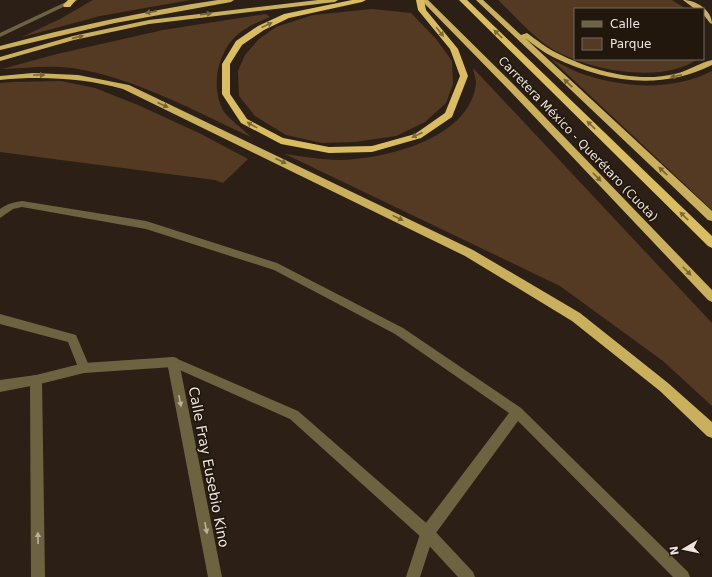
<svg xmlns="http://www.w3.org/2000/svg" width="712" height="577" font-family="'DejaVu Sans',sans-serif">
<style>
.green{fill:#553a23}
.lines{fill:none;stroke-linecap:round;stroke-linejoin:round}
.minor{fill:#6e6340;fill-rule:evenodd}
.tertiary{fill:#6e6340;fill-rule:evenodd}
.trunk{fill:#cab05c;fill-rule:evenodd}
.motorway{fill:#d9bd60;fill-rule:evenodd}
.oneway{fill:#766434}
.oneway2{fill:#7e6a36}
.oneway3{fill:#bab09e}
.labels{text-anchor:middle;stroke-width:3.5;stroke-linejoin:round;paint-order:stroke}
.street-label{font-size:12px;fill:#ece4dd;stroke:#22170d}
.near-street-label{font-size:14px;fill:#ece4dd;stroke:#22170d}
</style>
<rect width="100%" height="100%" fill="#2c2016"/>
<path class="green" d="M 93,0 L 190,0 L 100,16 L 22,37 L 60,19 Z
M 498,0 L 672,0 L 686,9 L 575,9 L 575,59 L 698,59 C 661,85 585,70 549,47 C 530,34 514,15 498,0 Z
M 372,9 L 411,13 L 436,39 L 452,61 L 453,84 L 446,103 L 425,122 L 396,136 L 355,142 L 322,143 L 286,135 L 255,116 L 239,96 L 238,71 L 245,55 L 259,39 L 276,27 L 313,15 Z
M 266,14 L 270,17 C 258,22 246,27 237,35 C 217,53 210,88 224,112 C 230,120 244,130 251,137 C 194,111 134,77 72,68 C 49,65 25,68 2,69 L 57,54 L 163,30 Z
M 550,58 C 559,63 568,68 577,72 C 620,88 671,92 712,71 L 712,210 Z
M 473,68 L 712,323 L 712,406 L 663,361 L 560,286 L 285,154 C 307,157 332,162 355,159 C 397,155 471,135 476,83 C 476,79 474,73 473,68 Z
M 61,81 L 95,88 L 138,105 L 201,134 L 248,159 L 223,183 L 215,180 L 0,152 L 0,83 L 12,82 Z"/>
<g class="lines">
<path class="minor" d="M 22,201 L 146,221 L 277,263 L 403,328 L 521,408 L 688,572 L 690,577 L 673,577 L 518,421 L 433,537 L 420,577 L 406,577 L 422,528 L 509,413 L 395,334 L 274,270 L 146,229 L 22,207 L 13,209 L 0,218 L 0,209 C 7,204 14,202 22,201 Z
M 0,314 L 76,335 L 90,368 L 88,372 L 84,373 L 80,372 L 68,342 L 0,324 Z
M 173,357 L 177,358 L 179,362 L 222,577 L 208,577 L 167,362 L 169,358 Z
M 36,375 L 40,376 L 42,380 L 45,577 L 31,577 L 30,380 L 32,376 Z"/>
<path class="tertiary" d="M 70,0 L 78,0 L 0,37 L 0,33 Z
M 173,357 L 298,411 L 432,528 L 473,572 L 475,577 L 458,577 L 422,538 L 290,419 L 173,367 L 84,373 L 36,385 L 0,392 L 0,380 L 36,375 L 84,363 Z"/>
<path class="trunk" d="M 218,0 L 234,0 L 231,2 L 115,23 L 0,50 L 0,46 C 72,27 144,11 218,0 Z
M 318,0 L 338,0 L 335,2 L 149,24 L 74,40 L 0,61 L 0,57 L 73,36 L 149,20 Z
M 421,0 L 428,0 L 515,86 L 712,290 L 712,302 L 708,300 L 509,90 Z
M 476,0 L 483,0 L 521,35 L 527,33 C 537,40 546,48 557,53 C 592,71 637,83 675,74 C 688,71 699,63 712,60 L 712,65 C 660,91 604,82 553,57 C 543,52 534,45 525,38 L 712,211 L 712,221 L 708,220 Z
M 683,0 C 696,0 712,10 712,24 L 710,23 L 703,14 L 703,9 L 695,9 Z
M 33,73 L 78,75 L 129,85 L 473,250 L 580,313 L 668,383 L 712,422 L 712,438 L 707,436 L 660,391 L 572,321 L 465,256 L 123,89 C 82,78 42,76 0,80 L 0,76 Z"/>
<path class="motorway" d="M 68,0 L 76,0 L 70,7 L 64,7 L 63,5 Z
M 352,0 L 366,0 L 362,2 L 289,18 L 264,30 L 242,45 L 230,64 L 230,94 L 247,119 L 283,138 L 329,147 L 372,146 L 415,134 L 445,113 L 460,76 L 450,49 L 418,10 L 416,0 L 424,0 L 426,10 L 458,49 L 468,76 L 452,117 L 421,138 L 372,152 L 329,153 L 281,144 L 241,123 L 222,94 L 222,64 L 236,41 L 258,26 L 284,14 Z
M 459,0 L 467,0 L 712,236 L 712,248 L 708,246 Z"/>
</g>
<defs><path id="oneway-solid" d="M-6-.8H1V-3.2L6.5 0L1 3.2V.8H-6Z"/></defs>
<g class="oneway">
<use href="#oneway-solid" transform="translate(151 12) rotate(170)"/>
<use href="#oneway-solid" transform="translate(206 14) rotate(-7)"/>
<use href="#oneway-solid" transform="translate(78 37) rotate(-13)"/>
<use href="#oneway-solid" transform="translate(39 75)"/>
<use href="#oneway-solid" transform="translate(676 76) rotate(168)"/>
<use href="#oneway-solid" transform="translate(568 83) rotate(-137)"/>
<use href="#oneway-solid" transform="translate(163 105) rotate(25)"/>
<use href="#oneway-solid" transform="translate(281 161) rotate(25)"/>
<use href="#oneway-solid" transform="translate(663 171) rotate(-137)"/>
<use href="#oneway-solid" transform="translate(597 177) rotate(46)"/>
<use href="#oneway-solid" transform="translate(398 218) rotate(26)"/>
<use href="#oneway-solid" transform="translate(687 271) rotate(46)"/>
</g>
<g class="oneway2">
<use href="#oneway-solid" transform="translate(267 25) rotate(-24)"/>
<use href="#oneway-solid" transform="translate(440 32) rotate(51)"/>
<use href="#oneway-solid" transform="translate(498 34) rotate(-136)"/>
<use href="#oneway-solid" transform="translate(252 125) rotate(-151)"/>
<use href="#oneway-solid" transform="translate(591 125) rotate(-136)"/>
<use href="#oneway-solid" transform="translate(417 135) rotate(156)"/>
<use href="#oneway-solid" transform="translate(684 216) rotate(-136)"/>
</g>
<g class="oneway3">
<use href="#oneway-solid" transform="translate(180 401) rotate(79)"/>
<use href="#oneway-solid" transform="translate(206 528) rotate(79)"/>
<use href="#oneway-solid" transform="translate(38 538) rotate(-91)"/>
</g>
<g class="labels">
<g class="street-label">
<text transform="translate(578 139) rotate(46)" y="4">Carretera México - Querétaro (Cuota)</text>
</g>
<g class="near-street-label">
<text transform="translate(209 467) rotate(79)" y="5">Calle Fray Eusebio Kino</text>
</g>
</g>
<rect x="574" y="8" width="130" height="52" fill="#22170d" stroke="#736960"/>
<rect x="582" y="21" width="20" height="6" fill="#6e6340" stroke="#736960"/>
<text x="610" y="28" font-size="12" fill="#ece4dd">Calle</text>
<rect x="582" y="38" width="20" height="12" fill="#553a23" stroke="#736960"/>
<text x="610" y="48" font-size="12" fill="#ece4dd">Parque</text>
<g transform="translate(684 549) rotate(261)" stroke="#22170d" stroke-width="3" paint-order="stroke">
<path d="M0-3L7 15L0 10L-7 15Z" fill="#ece4dd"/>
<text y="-6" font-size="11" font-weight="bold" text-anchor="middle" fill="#ece4dd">N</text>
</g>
</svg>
